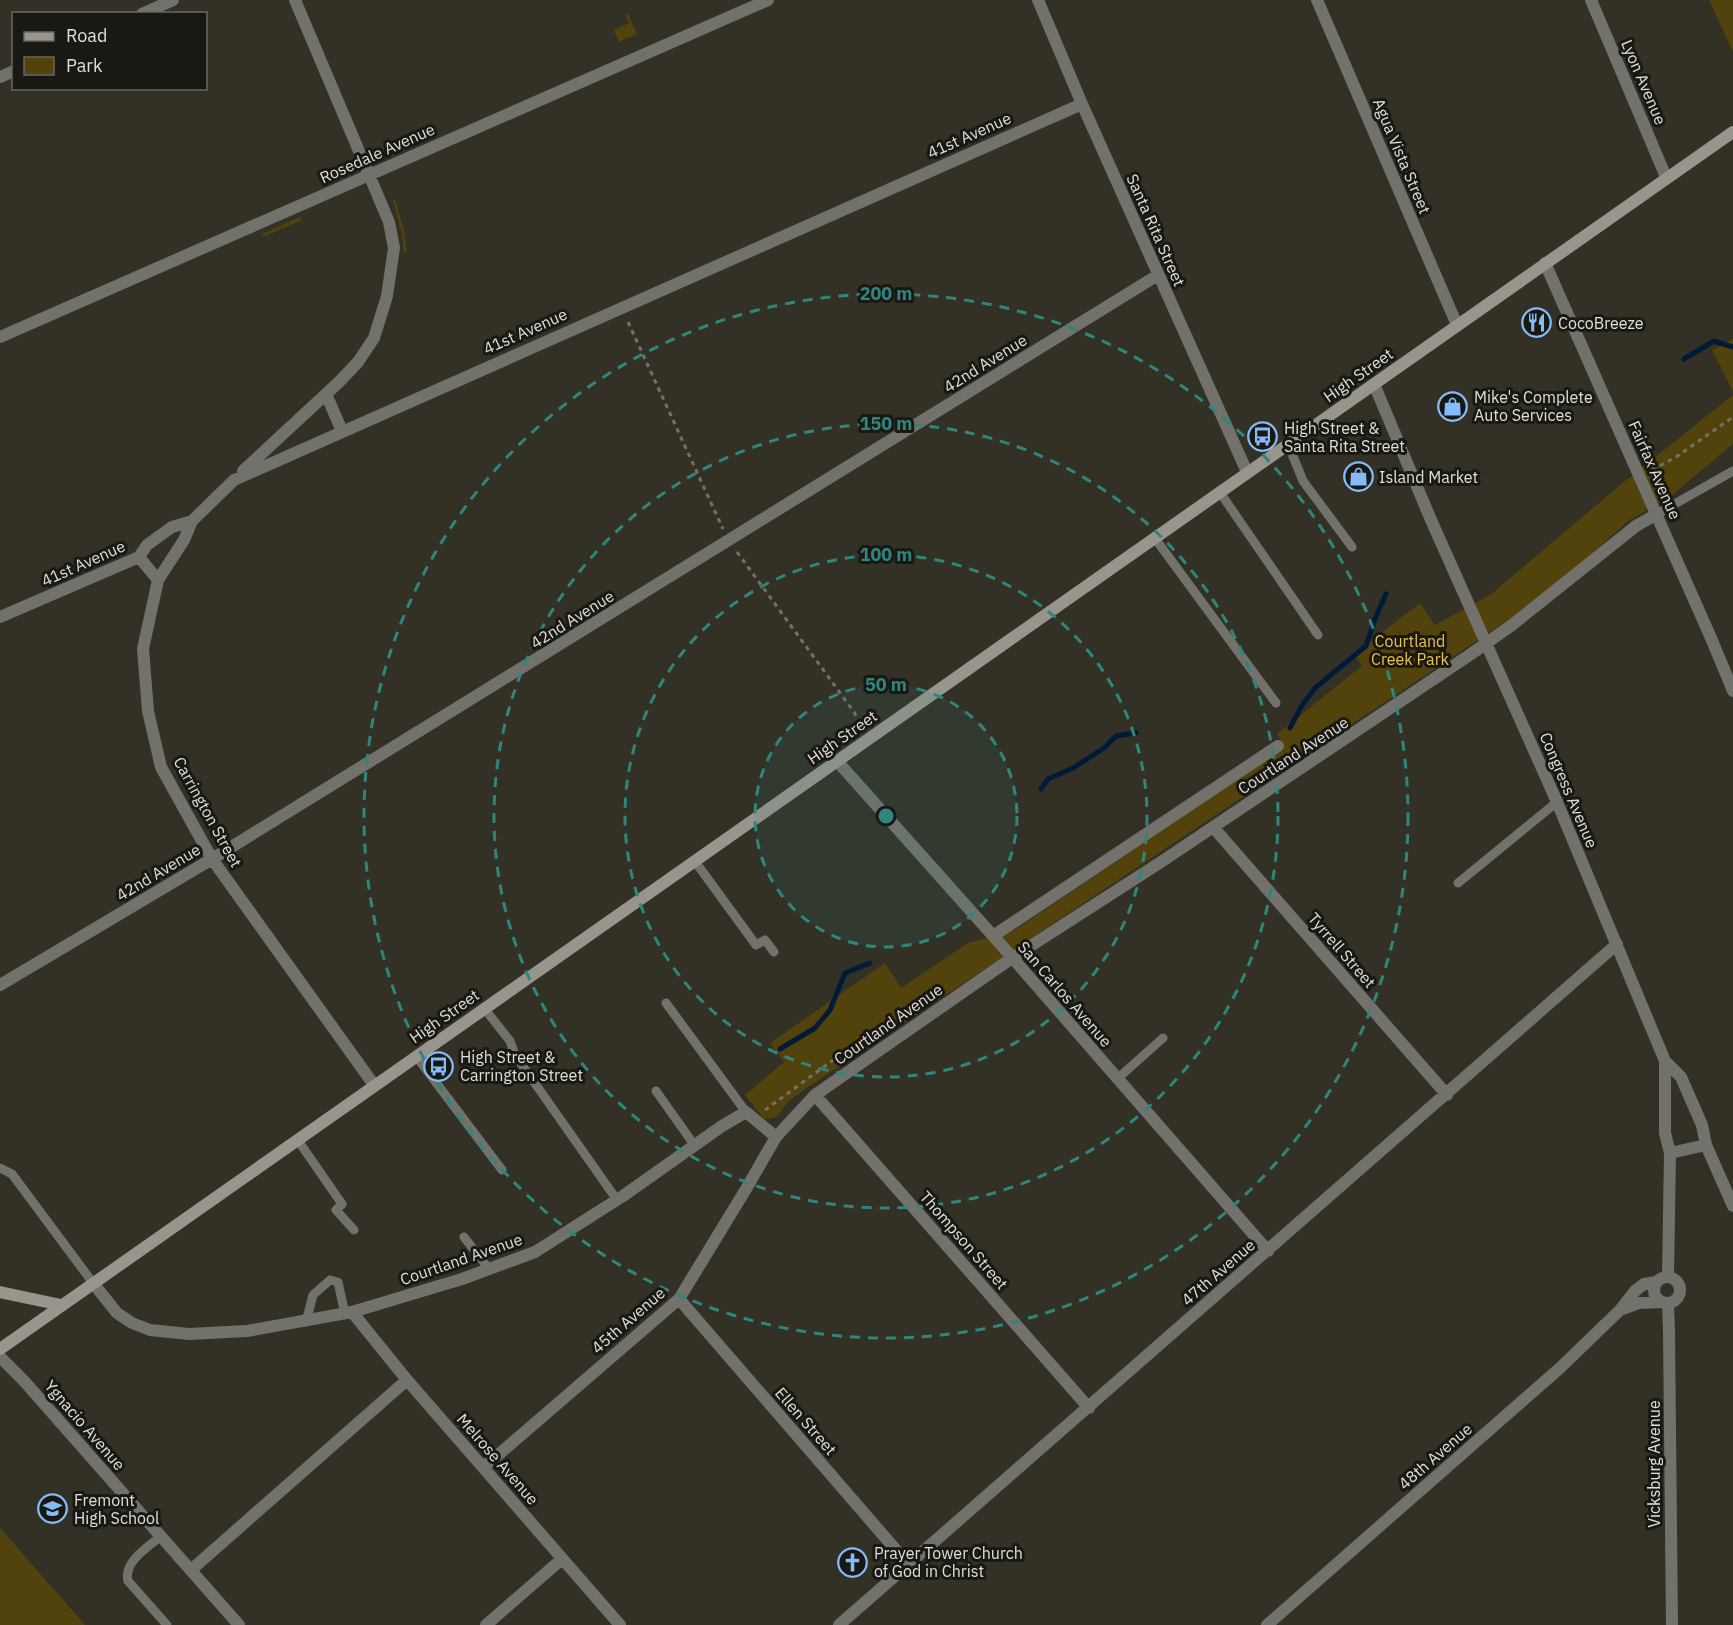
<svg xmlns="http://www.w3.org/2000/svg" width="1733" height="1625" font-family="'IBM Plex Sans',sans-serif">
<style>
.green{fill:#52420b}
.lines{fill:none;stroke-linecap:round;stroke-linejoin:round}
.stream{stroke:#001a38;stroke-width:5}
.path{stroke:#747169;stroke-width:3;stroke-dasharray:4.5 4.5;stroke-linecap:butt}
.lane{stroke:#72716c;stroke-width:9}
.street{stroke:#72716c;stroke-width:12}
.secondary{stroke:#98958d;stroke-width:12}
.ring{fill:none;stroke:#2e867e;stroke-width:3;stroke-dasharray:10 8}
.labels{text-anchor:middle;stroke-width:6;stroke-linejoin:round;paint-order:stroke}
.street-label{font-size:16px;fill:#e0ded8;stroke:#191813}
.poi-label{font-size:16px;fill:#e0ded8;stroke:#191813;text-anchor:start}
.park-label{font-size:16px;fill:#e8c34b;stroke:#191813}
.centre{fill:#2e867e;stroke:#191813;stroke-width:3}
.ring-label{font-size:18px;text-anchor:middle;font-weight:bold;fill:#2e867e;stroke:#191813;stroke-width:6;stroke-linejoin:round;paint-order:stroke}
</style>
<rect width="100%" height="100%" fill="#333026"/>
<path class="green" d="M 1709,0 L 1733,0 L 1733,52 Z
M 628,14 L 637,34 L 619,42 L 614,30 L 629,23 L 625,15 Z
M 395,199 L 404,231 L 407,252 L 404,253 L 402,234 L 393,200 Z
M 300,217 L 302,220 L 263,237 L 262,234 Z
M 1733,339 L 1733,392 L 1712,350 Z
M 1733,395 L 1733,444 L 1672,495 L 1627,522 L 1586,559 L 1514,616 L 805,1089 C 800,1093 794,1097 789,1101 C 778,1111 781,1121 763,1118 L 745,1095 L 784,1062 L 770,1043 L 885,963 L 901,988 L 968,943 L 1015,930 L 1284,747 L 1277,734 L 1362,666 L 1354,654 L 1420,603 L 1435,625 L 1490,595 L 1619,486 Z
M 0,1528 L 85,1625 L 0,1625 Z"/>
<g class="lines">
<path class="stream" d="M 1684,359 L 1714,341 L 1733,347
M 1290,728 L 1301,707 L 1315,688 L 1366,646 L 1375,619 L 1386,594
M 1041,789 L 1048,779 L 1073,768 L 1104,748 L 1116,736 L 1136,733
M 780,1049 L 815,1028 L 830,1010 L 845,973 L 870,963"/>
<path class="path" d="M 628,322 L 723,529
M 1652,470 L 1676,457 L 1733,417
M 737,552 L 854,712 L 862,727
M 765,1110 L 829,1063 L 902,1014"/>
<path class="lane" d="M 1288,444 L 1303,481 L 1352,547
M 1219,491 L 1318,635
M 1657,514 L 1733,471
M 1154,537 L 1276,703
M 694,860 L 756,945 L 765,940 L 774,952
M 1458,883 L 1557,802
M 666,1003 L 746,1112
M 484,1008 L 510,1041 L 515,1055 L 617,1200
M 416,1056 L 502,1170
M 1117,1079 L 1163,1038
M 656,1091 L 695,1146
M 297,1139 L 342,1204 L 336,1210 L 354,1230
M 0,1168 L 12,1174 L 93,1283
M 464,1237 L 489,1269
M 306,1322 L 313,1295 L 330,1280 L 338,1282 L 345,1314
M 161,1536 C 148,1547 123,1562 128,1581 L 167,1625"/>
<path class="street" d="M 1038,0 L 1082,104 L 1247,472
M 1317,0 L 1457,325
M 1591,0 L 1666,177
M 142,14 L 173,0
M 0,77 L 14,71
M 1545,263 L 1711,638 L 1733,691
M 0,337 L 768,0
M 1374,384 L 1431,520 L 1557,802 L 1665,1061 L 1681,1077 L 1702,1125 L 1706,1145 L 1733,1206
M 326,394 L 342,431
M 243,471 L 339,382 L 358,362 L 374,338 L 387,296 L 394,248 L 389,222 L 295,0
M 192,521 L 184,540 L 158,580 L 143,649 L 148,711 L 161,767 L 212,859 L 374,1085
M 139,557 L 158,580
M 0,617 L 139,557 L 147,545 L 172,527 L 192,521 L 234,480 L 1082,104
M 837,761 L 1003,947 L 1268,1251
M 1213,827 L 1447,1095
M 993,936 L 1278,746
M 0,985 L 212,859 L 1158,275
M 1665,1061 L 1665,1133 L 1670,1153 L 1668,1277
M 815,1095 L 1089,1408
M 1670,1153 L 1706,1145
M1654 1290a13 13 0 1 1 26 0a13 13 0 1 1-26 0Z
M 93,1283 L 117,1313 L 132,1323 L 150,1330 L 189,1334 L 247,1331 L 352,1312 L 462,1279 L 535,1252 L 623,1196 L 722,1126 L 746,1112 L 776,1137
M 679,1299 L 909,1565
M 1668,1303 L 1669,1331 L 1672,1625
M 1623,1309 L 1639,1303 L 1663,1302
M 352,1312 L 407,1380 L 620,1625
M 0,1357 L 24,1381 L 239,1625
M 484,1467 L 679,1299 L 746,1189 L 776,1137 L 815,1095 L 1012,958 L 1161,862 L 1471,654 L 1512,625 L 1636,526 L 1657,514
M 191,1570 L 407,1380
M 486,1625 L 562,1559
M 839,1625 L 1617,944
M 1267,1625 L 1560,1368 L 1621,1309 L 1635,1291 L 1644,1284 L 1657,1282"/>
<path class="secondary" d="M 0,1292 L 61,1305
M 0,1349 L 1733,132"/>
</g>
<circle cx="886" cy="816" r="131" fill="#2e867e" fill-opacity=".12"/>
<g class="ring">
<circle cx="886" cy="816" r="131"/>
<circle cx="886" cy="816" r="261"/>
<circle cx="886" cy="816" r="392"/>
<circle cx="886" cy="816" r="522"/>
</g>
<defs>
<symbol id="restaurant-ring" viewBox="-11 -11 22 22"><circle r="9.5" fill="#191813" stroke="#84bbfb" stroke-width="1.5"/><path d="M-5-6h1v4h1v-4h1v4h1v-4h1v5L-1.5 .5V6h-2V.5L-5-1ZM5-6V6H3V1.5H1.5Q1.5-4 5-6Z" fill="#84bbfb"/></symbol>
<symbol id="shop-ring" viewBox="-11 -11 22 22"><circle r="9.5" fill="#191813" stroke="#84bbfb" stroke-width="1.5"/><path d="M-5-2.5h2.3a2.7 3.5 0 0 1 5.4 0H5L5.5 6h-11ZM-1.5-2.5h3a1.5 2.3 0 0 0-3 0Z" fill="#84bbfb"/></symbol>
<symbol id="bus-ring" viewBox="-11 -11 22 22"><circle r="9.5" fill="#191813" stroke="#84bbfb" stroke-width="1.5"/><path d="M-5-6H5V4H4V6H2V4H-2V6H-4V4H-5ZM-3.5-4V0h7V-4ZM-3.5 1.2v1.5H-2V1.2ZM2 1.2v1.5H3.5V1.2Z" fill="#84bbfb"/></symbol>
<symbol id="school-ring" viewBox="-11 -11 22 22"><circle r="9.5" fill="#191813" stroke="#84bbfb" stroke-width="1.5"/><path d="M0-5L7-2L0 1L-7-2ZM-4 1L0 2.5L4 1V4Q0 6-4 4Z" fill="#84bbfb"/></symbol>
<symbol id="church-ring" viewBox="-11 -11 22 22"><circle r="9.5" fill="#191813" stroke="#84bbfb" stroke-width="1.5"/><path d="M-1.2-6h2.4v3.5h3.3v2.4h-3.3V6h-2.4V-.1h-3.3v-2.4h3.3Z" fill="#84bbfb"/></symbol>
</defs>
<g fill-rule="evenodd">
<use href="#restaurant-ring" x="1520" y="306" width="33" height="33"/>
<use href="#shop-ring" x="1436" y="390" width="33" height="33"/>
<use href="#bus-ring" x="1246" y="420" width="33" height="33"/>
<use href="#shop-ring" x="1342" y="460" width="33" height="33"/>
<use href="#bus-ring" x="422" y="1050" width="33" height="33"/>
<use href="#school-ring" x="36" y="1492" width="33" height="33"/>
<use href="#church-ring" x="836" y="1546" width="33" height="33"/>
</g>
<g class="labels">
<g class="street-label">
<text transform="translate(1644 82) rotate(67)" y="6">Lyon Avenue</text>
<text transform="translate(969 135) rotate(-24)" y="6">41st Avenue</text>
<text transform="translate(377 153) rotate(-24)" y="6">Rosedale Avenue</text>
<text transform="translate(1402 156) rotate(67)" y="6">Agua Vista Street</text>
<text transform="translate(1156 230) rotate(66)" y="6">Santa Rita Street</text>
<text transform="translate(525 331) rotate(-24)" y="6">41st Avenue</text>
<text transform="translate(985 363) rotate(-32)" y="6">42nd Avenue</text>
<text transform="translate(1358 375) rotate(-35)" y="6">High Street</text>
<text transform="translate(1655 470) rotate(66)" y="6">Fairfax Avenue</text>
<text transform="translate(83 563) rotate(-24)" y="6">41st Avenue</text>
<text transform="translate(572 619) rotate(-32)" y="6">42nd Avenue</text>
<text transform="translate(842 737) rotate(-35)" y="6">High Street</text>
<text transform="translate(1293 755) rotate(-33)" y="6">Courtland Avenue</text>
<text transform="translate(1569 790) rotate(67)" y="6">Congress Avenue</text>
<text transform="translate(208 812) rotate(61)" y="6">Carrington Street</text>
<text transform="translate(158 872) rotate(-31)" y="6">42nd Avenue</text>
<text transform="translate(1342 950) rotate(49)" y="6">Tyrrell Street</text>
<text transform="translate(1065 994) rotate(49)" y="6">San Carlos Avenue</text>
<text transform="translate(444 1016) rotate(-35)" y="6">High Street</text>
<text transform="translate(888 1024) rotate(-35)" y="6">Courtland Avenue</text>
<text transform="translate(964 1240) rotate(49)" y="6">Thompson Street</text>
<text transform="translate(461 1259) rotate(-19)" y="6">Courtland Avenue</text>
<text transform="translate(1218 1272) rotate(-41)" y="6">47th Avenue</text>
<text transform="translate(628 1320) rotate(-41)" y="6">45th Avenue</text>
<text transform="translate(806 1421) rotate(49)" y="6">Ellen Street</text>
<text transform="translate(85 1425) rotate(49)" y="6">Ygnacio Avenue</text>
<text transform="translate(1435 1456) rotate(-41)" y="6">48th Avenue</text>
<text transform="translate(498 1459) rotate(49)" y="6">Melrose Avenue</text>
<text transform="translate(1654 1464) rotate(-90)" y="6">Vicksburg Avenue</text>
</g>
<g class="poi-label">
<text x="1558" y="329">CocoBreeze</text>
<text x="1474" y="403">Mike's Complete<tspan x="1474" dy="18">Auto Services</tspan></text>
<text x="1284" y="434">High Street &amp;<tspan x="1284" dy="18">Santa Rita Street</tspan></text>
<text x="1379" y="483">Island Market</text>
<text x="460" y="1063">High Street &amp;<tspan x="460" dy="18">Carrington Street</tspan></text>
<text x="74" y="1506">Fremont<tspan x="74" dy="18">High School</tspan></text>
<text x="874" y="1559">Prayer Tower Church<tspan x="874" dy="18">of God in Christ</tspan></text>
</g>
<g class="park-label">
<text x="1410" y="647">Courtland<tspan x="1410" dy="18">Creek Park</tspan></text>
</g>
</g>
<circle cx="886" cy="816" r="9" class="centre"/>
<g class="ring-label">
<text x="886" y="300">200 m</text>
<text x="886" y="430">150 m</text>
<text x="886" y="561">100 m</text>
<text x="886" y="691">50 m</text>
</g>
<rect x="12" y="12" width="195" height="78" fill="#191813" stroke="#696762" stroke-width="1.5"/>
<rect x="24" y="32" width="30" height="9" fill="#98958d" stroke="#696762" stroke-width="1.5"/>
<text x="66" y="42" font-size="18" fill="#e0ded8">Road</text>
<rect x="24" y="57" width="30" height="18" fill="#52420b" stroke="#696762" stroke-width="1.5"/>
<text x="66" y="72" font-size="18" fill="#e0ded8">Park</text>
</svg>
